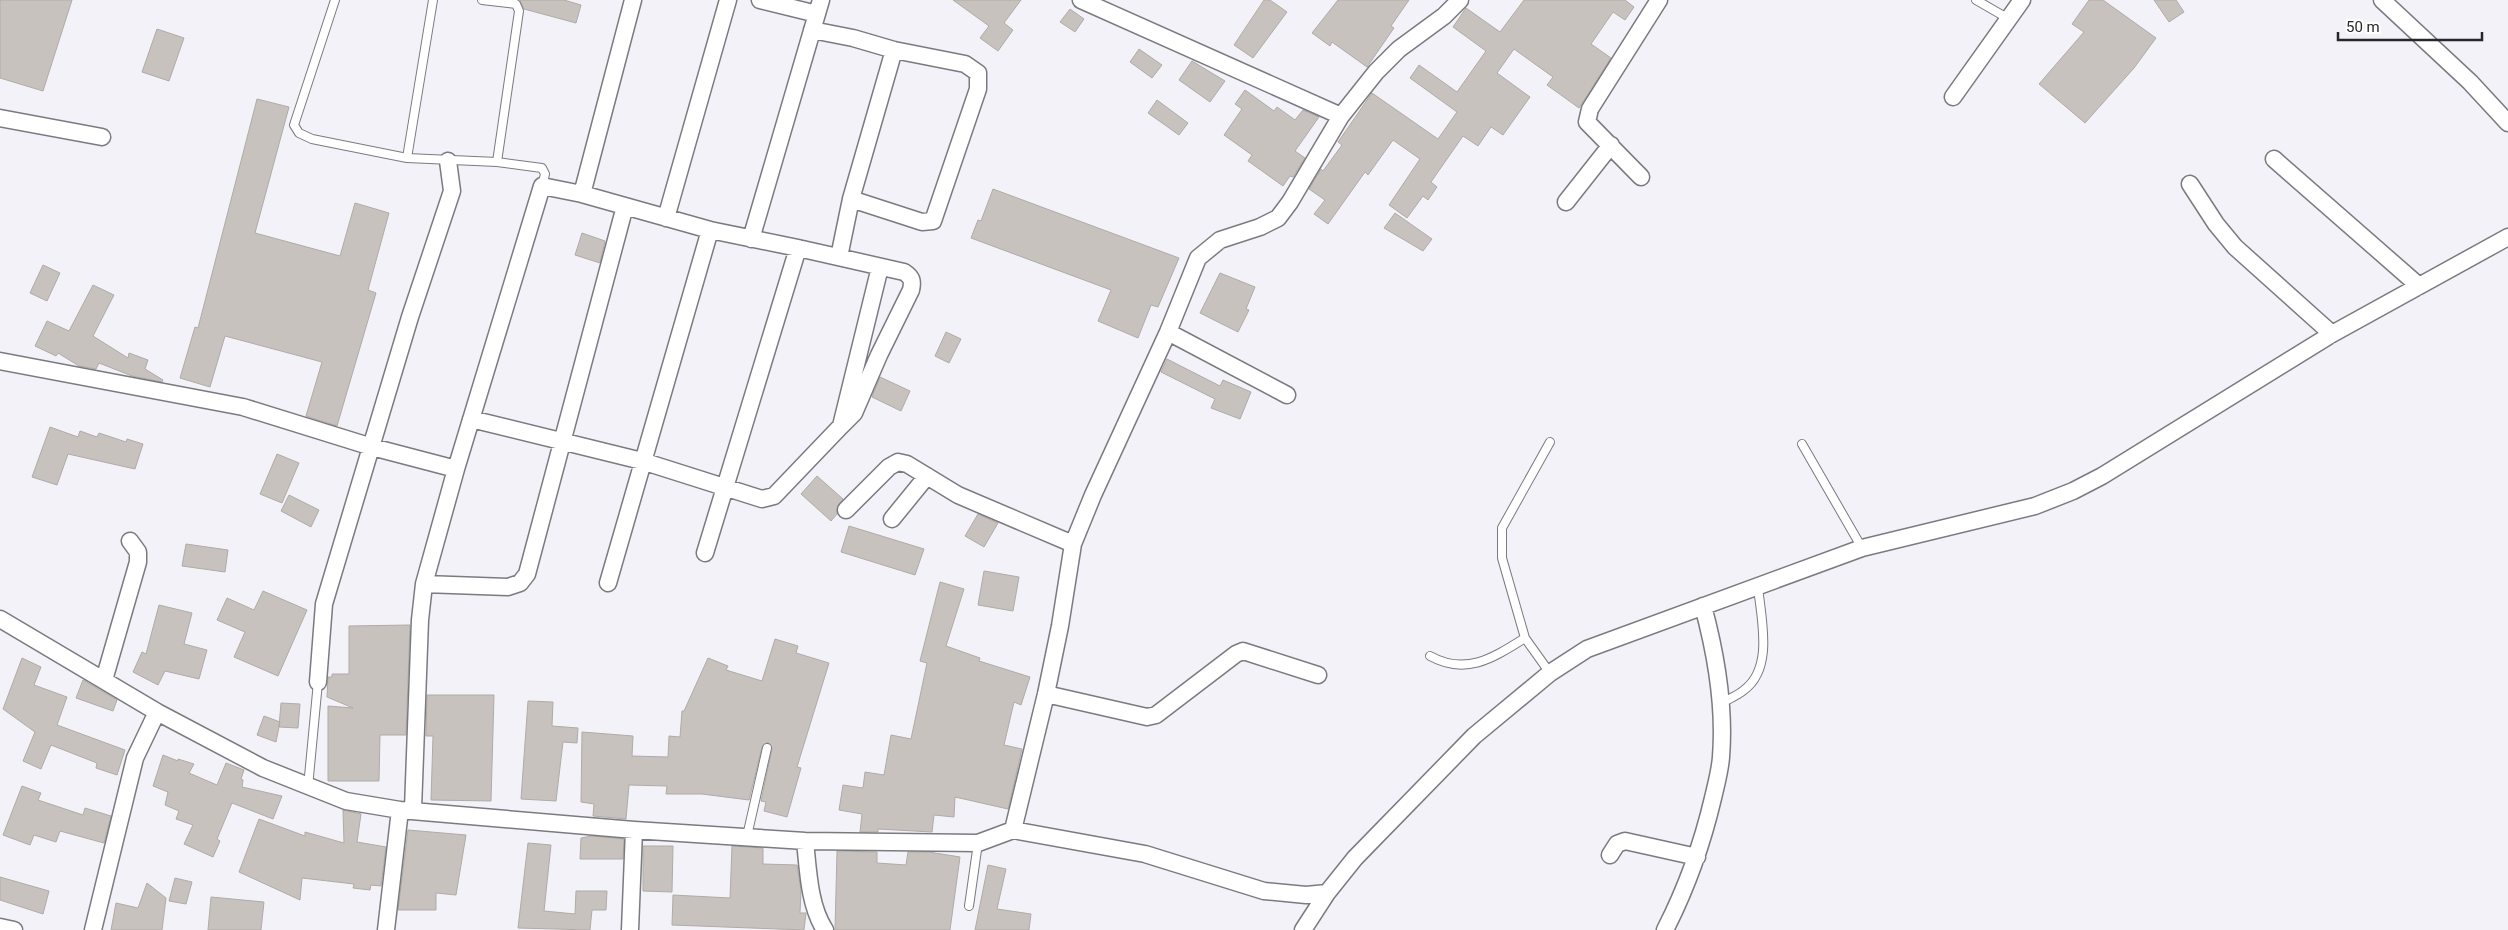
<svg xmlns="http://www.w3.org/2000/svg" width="2508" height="930" font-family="Roboto,sans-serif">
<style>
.building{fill:#c7c2bd;stroke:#b0aba6}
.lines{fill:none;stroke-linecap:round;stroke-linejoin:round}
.service-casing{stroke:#7b7a80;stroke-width:10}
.minor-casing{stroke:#7b7a80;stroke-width:19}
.service{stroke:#fff;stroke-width:8}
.minor{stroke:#fff;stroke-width:16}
</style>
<rect width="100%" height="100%" fill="#f3f2f9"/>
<path class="building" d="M 0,0 L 72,0 L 43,91 L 0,78 Z
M 520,0 L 564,0 L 581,5 L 576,23 L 524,9 Z
M 953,0 L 1021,0 L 1004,23 L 1013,30 L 998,51 L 980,38 L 989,26 Z
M 1264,0 L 1270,0 L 1287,12 L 1253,58 L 1234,45 Z
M 1338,0 L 1409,0 L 1391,26 L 1394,28 L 1367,67 L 1332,42 L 1330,46 L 1312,33 Z
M 1524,0 L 1625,0 L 1634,7 L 1625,20 L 1613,12 L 1591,44 L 1611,58 L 1579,108 L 1547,85 L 1553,77 L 1514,49 L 1497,73 L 1530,97 L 1503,135 L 1491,127 L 1478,146 L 1463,136 L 1431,182 L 1437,187 L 1428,200 L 1423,196 L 1407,218 L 1389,205 L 1420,159 L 1393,140 L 1368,175 L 1365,172 L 1328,224 L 1314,214 L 1325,200 L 1309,189 L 1321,169 L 1323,171 L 1342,145 L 1338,142 L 1372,93 L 1438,139 L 1457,112 L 1410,78 L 1419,65 L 1457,92 L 1486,51 L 1453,27 L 1466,8 L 1500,32 Z
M 2089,0 L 2103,0 L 2156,38 L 2134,68 L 2085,123 L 2039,84 L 2084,32 L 2072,24 Z
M 2154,0 L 2176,0 L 2184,12 L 2169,22 Z
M 1070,9 L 1084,19 L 1075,32 L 1060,22 Z
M 157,29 L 184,38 L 169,81 L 142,72 Z
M 1139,49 L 1162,65 L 1152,78 L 1130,62 Z
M 1192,61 L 1225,81 L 1210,102 L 1179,80 Z
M 1245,90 L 1274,111 L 1277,107 L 1295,120 L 1303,110 L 1319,117 L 1295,151 L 1305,158 L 1293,177 L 1290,176 L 1283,186 L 1248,161 L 1252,155 L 1224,135 L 1242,109 L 1235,104 Z
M 257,99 L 289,107 L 255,233 L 340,256 L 355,203 L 389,213 L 368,290 L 376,293 L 337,426 L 306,416 L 322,362 L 225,336 L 210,387 L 180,378 L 195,327 L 198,328 Z
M 1157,100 L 1188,123 L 1179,135 L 1148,113 Z
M 993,189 L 1179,258 L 1158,307 L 1151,305 L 1138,338 L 1098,321 L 1111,290 L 971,238 L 978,220 L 981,221 Z
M 1395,213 L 1432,239 L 1423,251 L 1384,228 Z
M 582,233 L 605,241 L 600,263 L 575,255 Z
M 43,265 L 60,273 L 47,301 L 30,293 Z
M 1220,273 L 1255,287 L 1246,309 L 1249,310 L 1238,332 L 1200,313 Z
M 93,285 L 114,295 L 93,336 L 128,358 L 129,353 L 148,360 L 145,369 L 163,380 L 162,382 L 132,376 L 99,363 L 96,369 L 79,366 L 58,353 L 56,356 L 35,346 L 47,321 L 69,331 Z
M 946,332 L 961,339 L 949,363 L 935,356 Z
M 1167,359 L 1220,386 L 1223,380 L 1251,392 L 1240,419 L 1211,408 L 1215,399 L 1161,372 Z
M 880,377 L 910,391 L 901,411 L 872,397 Z
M 50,427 L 78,437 L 80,431 L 97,437 L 99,433 L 126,442 L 127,439 L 143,444 L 135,469 L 68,454 L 57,485 L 32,477 Z
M 277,454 L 299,463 L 282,503 L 260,494 Z
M 817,476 L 843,499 L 837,507 L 837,514 L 831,521 L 801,494 Z
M 289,495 L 319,510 L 311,527 L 281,511 Z
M 978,514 L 998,523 L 984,547 L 965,536 Z
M 849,526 L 924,549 L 915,575 L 841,552 Z
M 186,544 L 228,550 L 225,572 L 182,566 Z
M 984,571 L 1019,577 L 1013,611 L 978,605 Z
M 940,582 L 964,589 L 946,646 L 980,658 L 979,661 L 1030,677 L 1021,705 L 1014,702 L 1004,745 L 1022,749 L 1008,809 L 955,797 L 954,817 L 934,815 L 932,832 L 878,829 L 878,832 L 860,832 L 862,814 L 839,810 L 843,785 L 863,788 L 865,772 L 884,775 L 891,735 L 911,739 L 927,663 L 920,661 Z
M 263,591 L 307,610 L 278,676 L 234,657 L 245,632 L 217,620 L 227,598 L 254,610 Z
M 159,605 L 192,613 L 184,644 L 207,650 L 199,679 L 165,671 L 158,685 L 133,672 L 142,652 L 146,654 Z
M 410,625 L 406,735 L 380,735 L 379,781 L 328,781 L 328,706 L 353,708 L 327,697 L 328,677 L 332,677 L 332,674 L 349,674 L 349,626 Z
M 775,639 L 798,646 L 796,653 L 829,663 L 797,767 L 801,768 L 787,817 L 764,811 L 766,802 L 761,801 L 772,749 L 768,742 L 762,747 L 749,800 L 702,794 L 666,794 L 667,786 L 629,785 L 626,819 L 593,816 L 594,804 L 581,802 L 582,732 L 633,736 L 632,756 L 668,757 L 669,736 L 680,737 L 682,711 L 684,711 L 708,658 L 728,666 L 726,670 L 762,681 Z
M 22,658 L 41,667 L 34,685 L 67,697 L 57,725 L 125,750 L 117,775 L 96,768 L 97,763 L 51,745 L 41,769 L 23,761 L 35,732 L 3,709 Z
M 83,680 L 117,700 L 113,711 L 76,698 Z
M 427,695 L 494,695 L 491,801 L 431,800 L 433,736 L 426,736 Z
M 528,701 L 553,702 L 552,726 L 578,728 L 577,743 L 563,742 L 556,801 L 521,799 Z
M 281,703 L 300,704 L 298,728 L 279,727 Z
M 264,716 L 280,722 L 276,742 L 257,735 Z
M 163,755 L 178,761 L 178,759 L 194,764 L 189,773 L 217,785 L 226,763 L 244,770 L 241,779 L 243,780 L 242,787 L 282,796 L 273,819 L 232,803 L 217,839 L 220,841 L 213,857 L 184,844 L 193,825 L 176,819 L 179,811 L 165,805 L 168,792 L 153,786 Z
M 22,786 L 41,793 L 38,800 L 83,815 L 85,808 L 111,816 L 104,843 L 60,831 L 56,842 L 34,835 L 30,845 L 3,835 Z
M 343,810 L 361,814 L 357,842 L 386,847 L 381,886 L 371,885 L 370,890 L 353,888 L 354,884 L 302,878 L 300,900 L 239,872 L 259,819 L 305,836 L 305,832 L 344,843 Z
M 408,830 L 466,835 L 456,895 L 436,893 L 436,910 L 398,910 Z
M 592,836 L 624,839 L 623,859 L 580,859 L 581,838 Z
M 528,843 L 551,845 L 544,911 L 575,914 L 576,891 L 607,891 L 606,910 L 592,910 L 590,930 L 518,928 Z
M 643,846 L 673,846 L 672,892 L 643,891 Z
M 732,846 L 763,848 L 763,864 L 797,865 L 801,890 L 800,913 L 806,913 L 804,930 L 672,925 L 673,895 L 730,898 Z
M 837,851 L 877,852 L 877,863 L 906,865 L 908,852 L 929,852 L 960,857 L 950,930 L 835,930 Z
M 988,865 L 1006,869 L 997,909 L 1031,914 L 1029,930 L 975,930 Z
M 0,877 L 49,891 L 43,914 L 0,900 Z
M 175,878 L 192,882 L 186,904 L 169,901 Z
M 147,883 L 166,898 L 162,930 L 111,930 L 116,903 L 138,908 Z
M 211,897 L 264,902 L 261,930 L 208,930 Z"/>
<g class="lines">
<defs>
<path id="service" d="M 335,0 L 294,125 L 299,133 L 312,139 L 407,158 L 497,162 L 542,168 L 545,174 L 542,186
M 482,0 L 516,4 L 519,11 L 497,162
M 1976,0 L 2009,19
M 407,158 L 433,0
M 1802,444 L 1862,548
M 1430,656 C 1466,676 1493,658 1525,638
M 1550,673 L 1525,638 L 1502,558 L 1502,528 L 1550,442
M 1720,704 C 1728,699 1737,696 1744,690 C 1774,668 1761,618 1758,587
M 308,787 L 318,682
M 747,836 L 767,748
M 969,906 L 978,843"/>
<path id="minor" d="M 760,0 L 817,14
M 1081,0 L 1341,116
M 2382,0 L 2470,82 L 2508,123
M 812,30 L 853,38 L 894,50 L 965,64 L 978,73 L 978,89 L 933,221 L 922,222 L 851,199
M 1953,97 L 2022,0
M 0,118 L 102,137
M 2274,159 L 2419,286
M 1641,177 L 1587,122 L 1590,109 L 1659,0
M 2190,184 L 2216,224 L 2235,247 L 2332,334
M 582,194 L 710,230 L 798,248 L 904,272 C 912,277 913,281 911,290 L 879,355 L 854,413 L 841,426 L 880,267
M 1566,202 L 1611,145
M 666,218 L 728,0
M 751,239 L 821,0
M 839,257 L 851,199 L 894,50
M 1168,332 L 1287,395
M 0,361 L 243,407 L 372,447 L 456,469
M 471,419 L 642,461 L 762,499 L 774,496 L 841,426
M 846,510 L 889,467 L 898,462 L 907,464 L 958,495 L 1073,544
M 892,519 L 927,476
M 705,553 L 798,248
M 608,583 L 710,230
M 424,584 L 508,587 L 520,583 L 527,574 L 625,206
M 0,619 L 157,712 L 263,768 L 346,801 L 400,810 L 634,830 L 805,841 L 978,843 L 1013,830 L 1145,854 L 1264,891 L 1306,895 L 1327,893 L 1355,858 L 1474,736 L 1550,673 L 1587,649 L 1862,548 L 2035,506 L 2073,491 L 2102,476 L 2332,334 L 2508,237
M 104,680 L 138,562 L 138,552 L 130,541
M 318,682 L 324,604 L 410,317 L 452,191 L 448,161
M 1046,694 L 1147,717 L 1156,715 L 1236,654 L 1243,651 L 1318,675
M 413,809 L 420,620 L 424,584 L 456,469 L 542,186 L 582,194 L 633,0
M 1013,830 L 1046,694 L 1060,626 L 1073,544 L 1093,495 L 1168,332 L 1198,258 L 1220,240 L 1260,227 L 1278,218 L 1290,202 L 1341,116 L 1376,72 L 1399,49 L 1444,16 L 1460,0
M 805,841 C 808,869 809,906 825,930
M 1610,855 L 1617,844 L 1625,841 L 1697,857
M 0,927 L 14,930
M 93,930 L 135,758 L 157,712
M 386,930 L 400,810
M 630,930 L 634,830
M 1303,930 L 1327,893
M 1665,930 C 1687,887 1702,845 1713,798 C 1716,785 1720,771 1721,757 C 1725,707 1716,654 1703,606"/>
</defs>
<use href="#service" class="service-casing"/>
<use href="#minor" class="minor-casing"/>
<use href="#service" class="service"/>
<use href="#minor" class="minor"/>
</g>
<path d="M2338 32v8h144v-8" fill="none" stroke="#27272a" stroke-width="2.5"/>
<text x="2346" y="32" font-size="15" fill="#27272a" stroke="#ffffff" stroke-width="4" paint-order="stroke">50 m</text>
</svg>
